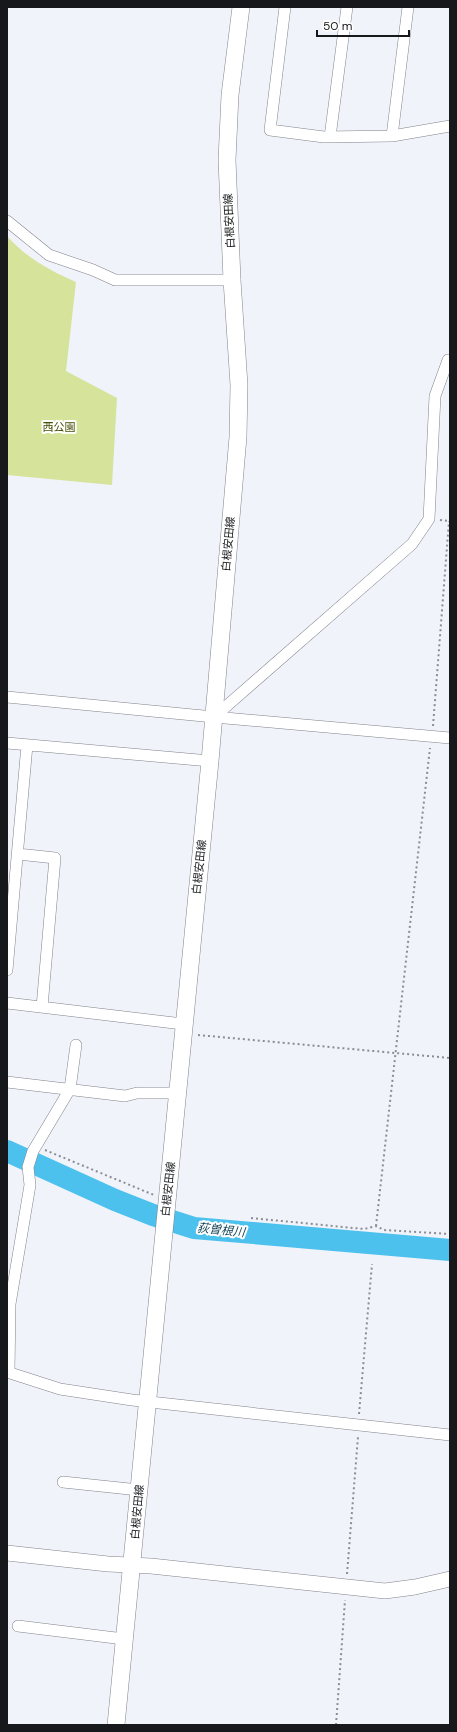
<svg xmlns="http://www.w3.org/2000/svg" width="457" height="1732" font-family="'DM Sans','Noto Sans JP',sans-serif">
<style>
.green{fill:#d6e49b}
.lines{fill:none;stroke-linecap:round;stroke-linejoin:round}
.river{stroke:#4dc1ee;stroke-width:22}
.street-casing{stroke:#81838a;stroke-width:12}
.secondary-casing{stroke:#81838a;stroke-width:16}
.primary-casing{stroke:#81838a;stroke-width:18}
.path{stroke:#8c8d93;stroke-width:2;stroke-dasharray:2 3;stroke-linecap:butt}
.street{stroke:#fff;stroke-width:11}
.secondary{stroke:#fff;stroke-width:15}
.primary{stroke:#fff;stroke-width:17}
.labels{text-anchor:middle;stroke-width:4;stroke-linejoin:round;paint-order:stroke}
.street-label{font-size:11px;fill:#17181b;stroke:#fff}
.park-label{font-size:11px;fill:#464f06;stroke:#fff}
.water-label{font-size:12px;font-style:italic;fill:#17475a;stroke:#fff}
</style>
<rect width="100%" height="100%" fill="#f1f3fb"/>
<path class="green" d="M 7,236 C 25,257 51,271 76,282 L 66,371 L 117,398 L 112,485 L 7,475 Z"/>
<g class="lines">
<path class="river" d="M 7,1151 L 115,1200 L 153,1215 L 194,1228 L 450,1250"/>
<defs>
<path id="street" d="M 285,7 L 270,130 L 324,137 L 392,136 L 450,126
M 392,136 L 408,7
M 330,137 L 347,7
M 7,221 L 49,255 L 93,270 L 115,280 L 232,280
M 7,697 L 214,717 L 450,738
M 214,717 L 412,544 L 429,519 L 435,396 L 448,360 L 450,360
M 7,743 L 210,761
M 18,854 L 55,858 L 42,1007
M 7,970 L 27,745
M 7,1003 L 183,1024
M 7,1082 L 125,1096 L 137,1093 L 177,1093
M 7,1372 L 60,1389 L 132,1400 L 450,1435
M 9,1372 L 10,1304 L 30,1185 L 28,1167 L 33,1151 L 70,1089 L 76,1045
M 63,1482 L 139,1490
M 18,1626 L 124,1639"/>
<path id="secondary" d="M 7,1553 L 108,1564 L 151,1566 L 385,1591 L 415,1587 L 450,1579"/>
<path id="primary" d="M 116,1725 L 210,761 L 238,437 L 239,385 L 232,280 L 227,160 L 230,95 L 241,7"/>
</defs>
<use href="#street" class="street-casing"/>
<use href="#secondary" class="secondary-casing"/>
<use href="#primary" class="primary-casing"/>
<path class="path" d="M 440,520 L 449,521
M 433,726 L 449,521
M 198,1035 L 450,1058
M 45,1150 L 154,1195
M 251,1218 L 364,1229 L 376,1226 L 384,1230 L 450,1234
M 376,1226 L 430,748
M 359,1414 L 372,1264
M 347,1574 L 358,1437
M 336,1725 L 345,1600"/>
<use href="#street" class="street"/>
<use href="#secondary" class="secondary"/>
<use href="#primary" class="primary"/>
</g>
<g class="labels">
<g class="street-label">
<text transform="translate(229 221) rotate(-93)" y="4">白根安田線</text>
<text transform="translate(228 544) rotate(-85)" y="4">白根安田線</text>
<text transform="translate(199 867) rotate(-84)" y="4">白根安田線</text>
<text transform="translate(168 1189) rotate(-84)" y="4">白根安田線</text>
<text transform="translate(137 1512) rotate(-85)" y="4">白根安田線</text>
</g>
<g class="park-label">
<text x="59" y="431">西公園</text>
</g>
<g class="water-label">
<text transform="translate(221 1230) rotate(6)" y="4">荻曽根川</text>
</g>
</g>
<rect width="457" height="1732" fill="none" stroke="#17181b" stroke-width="16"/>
<path d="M317 30v6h92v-6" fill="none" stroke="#17181b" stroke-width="2"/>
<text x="323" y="30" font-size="12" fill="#17181b" stroke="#ffffff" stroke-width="3" paint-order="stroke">50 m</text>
</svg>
